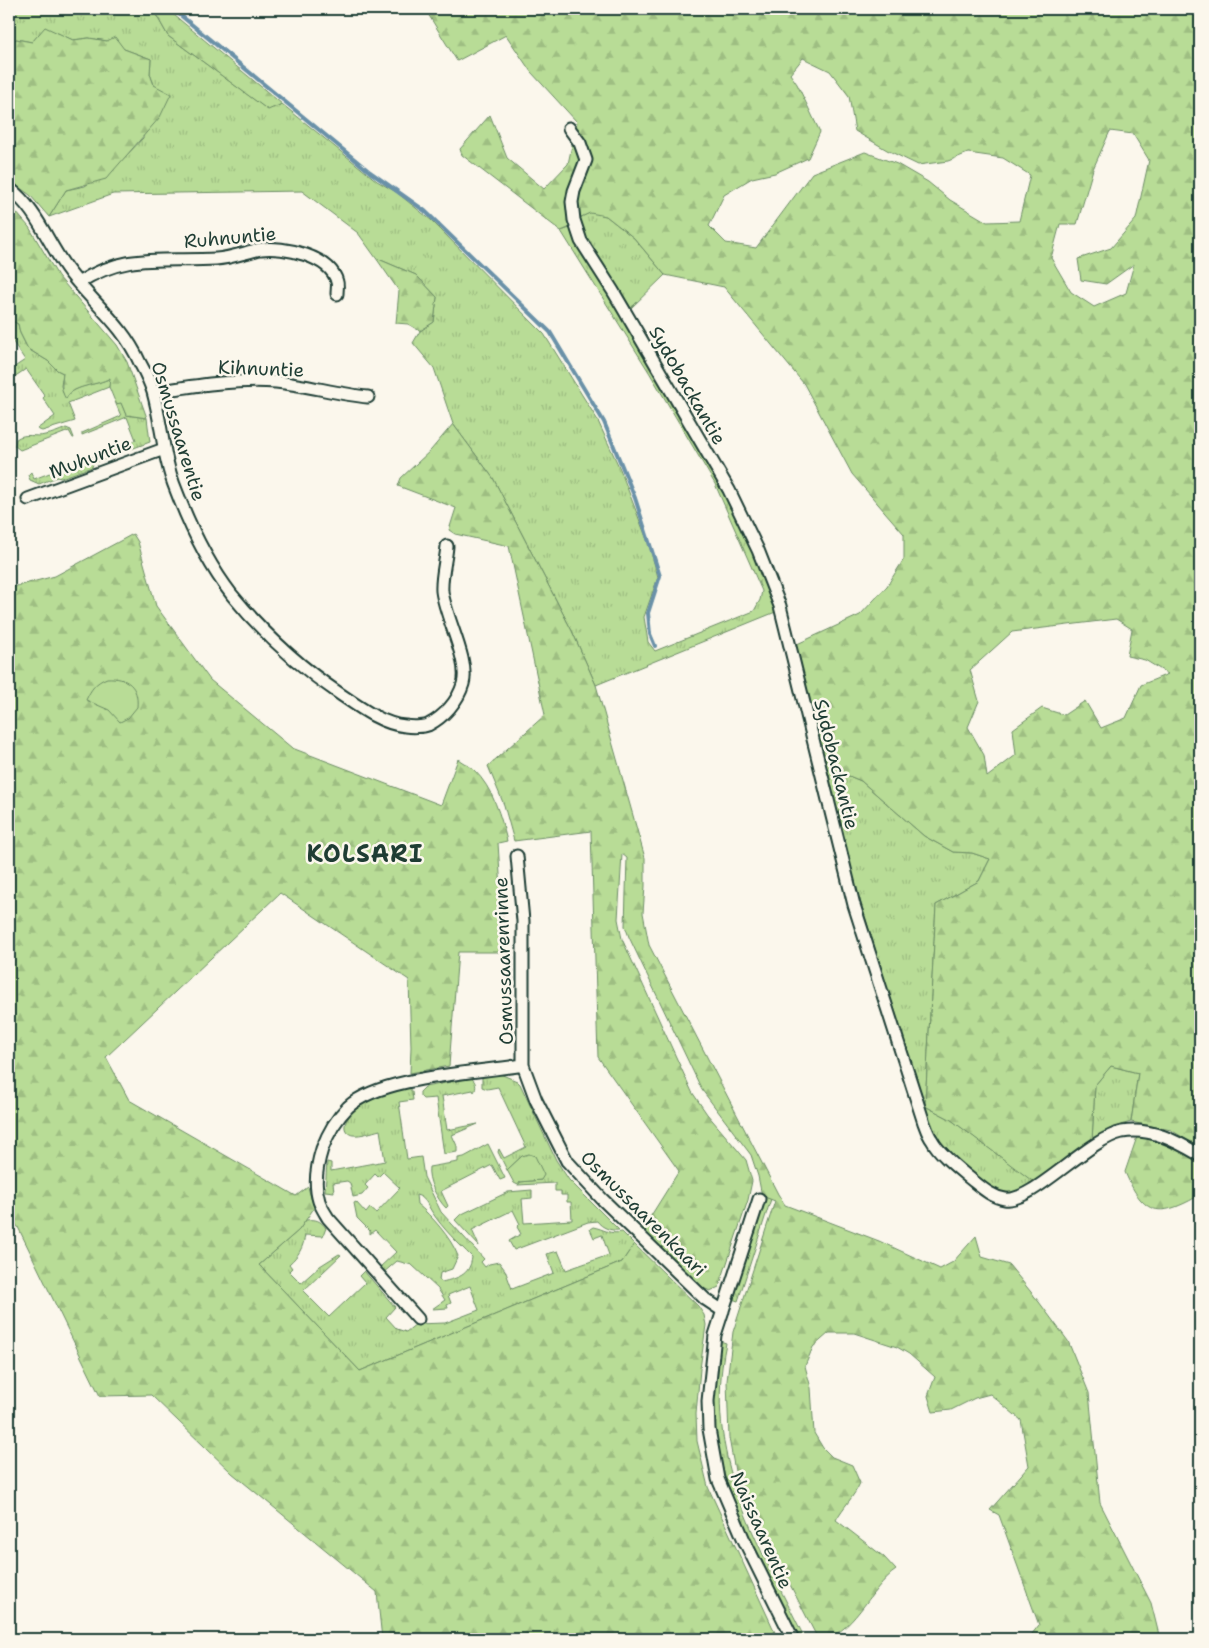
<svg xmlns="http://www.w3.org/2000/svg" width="1209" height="1648" font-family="'Shantell Sans',sans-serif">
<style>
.grass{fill:url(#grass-tufts);stroke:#6c8c65;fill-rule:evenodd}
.forest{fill:url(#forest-firs);stroke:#6c8c65;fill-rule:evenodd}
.park{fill:#b8dc96;stroke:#6c8c65}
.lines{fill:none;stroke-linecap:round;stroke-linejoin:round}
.stream{stroke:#6a91a8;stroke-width:4}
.street-casing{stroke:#1f3d34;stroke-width:15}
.street{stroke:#fbf7ec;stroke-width:11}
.labels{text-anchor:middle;stroke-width:5;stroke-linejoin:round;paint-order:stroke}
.street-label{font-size:19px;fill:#1f3d34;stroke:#fbf7ec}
.district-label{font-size:24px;font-weight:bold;letter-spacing:1px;fill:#1f3d34;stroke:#fbf7ec}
</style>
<defs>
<pattern id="grass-tufts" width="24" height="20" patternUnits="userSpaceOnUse" patternTransform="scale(1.25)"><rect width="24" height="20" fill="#b8dc96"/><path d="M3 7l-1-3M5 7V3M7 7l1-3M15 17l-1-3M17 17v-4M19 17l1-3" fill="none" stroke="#9ebe82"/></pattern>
<pattern id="forest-firs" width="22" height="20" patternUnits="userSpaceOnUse" patternTransform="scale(1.25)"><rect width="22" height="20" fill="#b8dc96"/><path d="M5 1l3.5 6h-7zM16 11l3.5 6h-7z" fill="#9ebe82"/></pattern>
</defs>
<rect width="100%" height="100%" fill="#fbf7ec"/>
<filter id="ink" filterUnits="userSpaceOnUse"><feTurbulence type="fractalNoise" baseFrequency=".02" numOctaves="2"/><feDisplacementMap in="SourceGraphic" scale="10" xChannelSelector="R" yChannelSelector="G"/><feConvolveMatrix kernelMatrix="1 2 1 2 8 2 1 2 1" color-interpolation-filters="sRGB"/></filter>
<g filter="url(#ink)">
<path class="grass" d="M 17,9 L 151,9 L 154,11 L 168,36 L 267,109 L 282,104 L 377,181 L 396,192 L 431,220 L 544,334 L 597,419 L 620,469 L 649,545 L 658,577 L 644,617 L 648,642 L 655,651 L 754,611 L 760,600 L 762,591 L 715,484 L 649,372 L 561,231 L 570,228 L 745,528 L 778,611 L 596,685 L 572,631 L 493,478 L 453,424 L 434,368 L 413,343 L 420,331 L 434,322 L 437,297 L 416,275 L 376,258 L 358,233 L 302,191 L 113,194 L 49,217 L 66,190 L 85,186 L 125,157 L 143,138 L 154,85 L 150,74 L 151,59 L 124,49 L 107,41 L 89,38 L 73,40 L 45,28 L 32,42 L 16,39 L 9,46 L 9,10 Z
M 591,212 L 606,216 L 634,238 L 665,275 L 631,308 L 587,241 L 578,224 L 581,217 Z
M 9,319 L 18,324 L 20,333 L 28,349 L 48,361 L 57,370 L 63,373 L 61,386 L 66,399 C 71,385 98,385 111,378 L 109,387 L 68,403 L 75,421 L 42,431 L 37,429 L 55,416 L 43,398 L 45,396 L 26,369 L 11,379 L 10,370 L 25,360 L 9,336 Z
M 121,402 L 126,415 L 147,418 L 150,442 L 131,449 L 127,448 L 118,452 L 117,455 L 93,463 L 92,467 L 61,478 L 57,477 L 39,484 L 30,480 L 28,475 L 31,472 L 34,479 L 136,440 L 127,417 L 82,435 L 82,433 L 121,416 L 116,404 Z
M 66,428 L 71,430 L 74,438 L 73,438 L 69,431 L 20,450 L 15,446 L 16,439 C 26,432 35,438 45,435 C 52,434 59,431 66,428 Z
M 837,771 L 861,781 L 924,836 L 953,852 L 972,853 L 990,859 L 979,881 L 936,905 L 925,1106 L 950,1119 L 1036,1183 L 1021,1193 L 1003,1192 L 988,1187 L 959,1161 L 939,1140 L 928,1119 L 858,894 L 826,777 Z
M 1111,1066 L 1138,1073 L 1131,1122 L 1113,1127 L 1092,1141 L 1095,1085 Z
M 500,1074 L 517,1081 L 520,1084 L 556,1160 L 569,1180 L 619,1230 C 611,1231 602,1228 597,1221 L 588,1222 L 514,1250 L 509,1241 L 521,1234 L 517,1227 L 520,1224 L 513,1210 L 472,1230 L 479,1246 L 455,1220 L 460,1215 L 508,1192 L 532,1190 L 532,1198 L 522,1199 L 524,1223 L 572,1220 L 571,1202 L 567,1202 L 567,1195 L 561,1195 L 561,1191 L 555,1191 L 555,1183 L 518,1185 L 520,1182 L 541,1180 L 522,1156 L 507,1170 L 498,1152 L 499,1149 L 504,1158 L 526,1147 L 498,1087 L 487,1089 L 482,1087 L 482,1078 L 483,1076 Z
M 471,1078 C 476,1081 477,1088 474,1092 L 473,1090 L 442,1096 L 447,1130 L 478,1124 L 452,1135 L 457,1146 L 457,1152 L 444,1154 L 436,1098 L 423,1099 L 420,1096 L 420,1092 L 425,1087 Z
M 409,1088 L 412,1092 L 413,1100 L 399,1102 L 407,1159 L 421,1157 L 424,1177 L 441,1212 L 484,1259 L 481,1262 L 485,1267 L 489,1264 L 499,1262 L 505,1270 L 512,1289 L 554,1273 L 547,1254 L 558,1251 L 566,1270 L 609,1255 L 602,1235 L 594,1238 L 590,1229 L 593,1227 C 604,1229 610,1235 622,1232 L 634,1244 L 622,1262 L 360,1371 L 259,1265 L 299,1230 L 306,1220 C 316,1219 320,1220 326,1228 L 323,1236 L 305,1235 C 303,1248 299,1255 289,1264 L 292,1268 L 289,1271 L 301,1283 L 320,1266 L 339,1254 L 341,1255 L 303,1291 L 329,1317 L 365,1283 L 359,1276 L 364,1271 L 395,1307 L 386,1317 L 397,1329 L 406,1332 L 416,1324 L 445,1323 L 479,1310 L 470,1286 L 448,1295 L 451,1303 L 447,1305 L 448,1308 L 432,1309 L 445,1300 L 438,1289 L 412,1265 L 397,1261 L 383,1273 L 379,1268 L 396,1252 L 375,1230 L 370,1234 L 370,1231 L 357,1218 L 354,1203 L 356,1202 L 366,1213 L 370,1208 L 376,1213 L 400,1188 L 383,1172 L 378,1177 L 375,1174 L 365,1185 L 368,1188 L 362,1195 L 353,1197 L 350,1183 L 347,1181 L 333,1183 L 334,1192 L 325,1191 L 327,1162 L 331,1163 L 331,1171 L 385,1161 L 380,1130 C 372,1132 361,1136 353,1135 C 351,1135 348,1133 347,1132 C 338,1122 360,1105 368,1100 C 381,1094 394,1091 409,1088 ZM 416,1195 C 425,1197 427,1204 432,1212 C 443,1229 458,1243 472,1257 C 470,1276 457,1278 442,1282 L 439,1280 L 440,1273 L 452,1269 L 458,1256 C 451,1238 432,1216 417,1204 Z
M 488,1144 L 505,1178 L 500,1180 L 492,1165 L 441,1191 L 448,1206 L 446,1208 C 437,1199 427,1180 429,1167 L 458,1162 L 458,1158 L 464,1157 Z
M 762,1196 L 771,1199 L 738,1301 L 732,1299 Z
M 720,1341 L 726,1343 C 702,1457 757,1540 805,1639 L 797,1639 C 759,1560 708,1477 714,1386 C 714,1371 718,1356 720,1341 Z"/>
<path class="forest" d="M 151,9 L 169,9 L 174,15 L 282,104 L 268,110 L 168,36 L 154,11 Z
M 425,9 L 1200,9 L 1200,1148 L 1171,1130 L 1131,1122 L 1138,1073 L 1111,1066 L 1095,1085 L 1092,1141 L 1035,1183 L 950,1119 L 925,1106 L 936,905 L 979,881 L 990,859 L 972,853 L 953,852 L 924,836 L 861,781 L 837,771 L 826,777 L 795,645 L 860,615 L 887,586 L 904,559 L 904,534 L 852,474 L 804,384 L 724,287 L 665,275 L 634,238 L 606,216 L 590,213 L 581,217 L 578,224 L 561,231 L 462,155 L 460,149 L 490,115 L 507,158 L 544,189 L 568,164 L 577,122 L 531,72 L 506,35 L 457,61 ZM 803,58 L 830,71 L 849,96 L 855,131 L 887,150 L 918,165 L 948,161 L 968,153 L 1003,158 L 1030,175 L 1019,221 L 987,222 L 950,200 L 928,182 L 897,164 L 865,152 L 812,173 L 756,248 L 726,243 L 709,226 L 724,195 L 752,178 L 775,173 L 808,158 L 820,132 L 797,84 L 790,74 ZM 1110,131 L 1133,134 L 1149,160 L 1136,219 L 1111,248 L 1078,259 L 1081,280 L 1106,284 L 1134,264 L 1126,293 L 1094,307 L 1071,292 L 1051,258 L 1060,224 L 1077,224 L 1093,169 ZM 1116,619 L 1132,629 L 1127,656 L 1145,660 L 1168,674 L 1141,685 L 1126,718 L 1101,728 L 1085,701 L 1064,715 L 1042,708 L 1013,729 L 1016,755 L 987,777 L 984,755 L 968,727 L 979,701 L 970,670 L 1012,632 Z
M 45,27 L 73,40 L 89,38 L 107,41 L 115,37 L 124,49 L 151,59 L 150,74 L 154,85 L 171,94 L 160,117 L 106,179 L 66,190 L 49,217 L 30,195 L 9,180 L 9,46 L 16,39 L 32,42 Z
M 9,204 L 29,227 L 58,276 L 117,345 L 127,362 L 147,418 L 126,415 L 121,403 L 116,404 L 109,387 L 110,378 C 97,386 71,385 66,399 C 60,390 62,383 63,373 L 57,370 L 48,361 L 28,349 L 20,333 L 18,324 L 9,319 Z
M 376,258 L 416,275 L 437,297 L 434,322 L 420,331 L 408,324 L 396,323 L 399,291 Z
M 453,424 L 493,478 L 572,631 L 596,685 L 645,858 L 645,886 L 643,913 L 649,945 L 778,1194 L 785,1205 L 879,1241 L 940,1269 L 953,1262 L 976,1236 L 982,1257 L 1009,1265 L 1039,1302 L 1068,1341 L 1089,1393 L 1100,1503 L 1151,1603 L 1160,1639 L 1028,1639 L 1039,1625 L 999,1515 L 990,1510 L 1029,1466 L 1021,1420 L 990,1394 L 975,1398 L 951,1410 L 933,1412 L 928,1396 L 935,1377 L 909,1354 L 897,1347 L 854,1333 L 829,1333 L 813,1347 L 805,1366 L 811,1388 L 814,1433 L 823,1448 L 832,1457 L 852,1465 L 860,1483 C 854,1497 843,1507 836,1520 L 884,1557 L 896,1570 C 870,1587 852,1639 818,1639 L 744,1495 L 735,1471 L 729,1438 L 727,1381 L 733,1332 L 775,1201 L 762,1196 L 758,1176 L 751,1155 L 702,1090 L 629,937 L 625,926 L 627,858 L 622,854 L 618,919 L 622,939 L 692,1092 L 707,1114 L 746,1160 L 752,1181 L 748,1200 L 719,1287 L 710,1291 L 701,1287 L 642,1230 L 679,1171 L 598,1057 L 591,831 L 514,841 L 504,805 L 488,766 L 545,715 L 509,546 L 455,534 L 449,530 L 456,508 L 398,486 L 401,478 L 431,450 Z
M 133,534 L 138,542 L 156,606 L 210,680 L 292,748 L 441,805 L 458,759 C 463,763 470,766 474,770 C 493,788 501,817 507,841 L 498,843 L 505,952 L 458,952 L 449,1066 L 410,1073 L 411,1047 L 409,980 L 280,893 L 106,1057 L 129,1100 L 296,1196 L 308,1187 L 314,1208 L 299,1230 L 259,1265 L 360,1371 L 622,1262 L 634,1244 L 698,1306 L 704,1315 L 706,1325 L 700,1369 L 696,1414 L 697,1441 L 708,1487 L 778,1639 L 382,1639 L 377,1592 L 232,1473 L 151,1395 L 100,1396 L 18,1227 L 9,1216 L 9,588 L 55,576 Z
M 1138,1134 L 1161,1138 L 1200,1158 L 1200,1195 C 1160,1218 1144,1217 1125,1172 Z"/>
<path class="park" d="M 107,678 C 127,677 139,686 137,707 L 128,718 L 120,722 L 109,710 L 86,700 C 91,689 96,682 107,678 Z
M 529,1154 L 535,1156 L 544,1175 L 541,1180 L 520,1182 L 518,1185 L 514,1183 L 507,1170 L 522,1156 Z"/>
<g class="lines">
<path class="stream" d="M 173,9 L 370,172 L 425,211 L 550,332 L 604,422 L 635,498 L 660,576 L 648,613 L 650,634 L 655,646"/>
<defs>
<path id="street" d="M 569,128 L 580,143 L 586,160 L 574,191 L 572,202 L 574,220 L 581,241 L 613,291 L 729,490 L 758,550 L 780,606 L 854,905 L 924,1123 C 926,1128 928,1135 932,1140 C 939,1154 960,1170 972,1180 C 982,1188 992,1197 1005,1199 C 1032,1203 1088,1139 1122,1132 C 1151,1127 1176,1141 1200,1155
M 9,188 C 38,210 48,245 70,273 C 94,304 123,325 140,363 C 145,372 150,382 153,392 C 162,424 163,459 176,490 C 190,527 208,564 232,595 C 263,633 300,667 340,694 C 359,707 382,724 405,726 C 411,727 423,727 428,725 C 444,717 458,701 463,684 C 470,661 445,617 442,591 C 441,577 446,560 447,546
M 78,283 C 127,252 162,262 216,259 C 231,258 246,252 261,249 C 283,246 331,256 337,282 C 338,285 337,290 337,294
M 153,392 C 194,386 234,379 276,382 C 307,385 337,394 368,397
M 28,499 L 164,449
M 517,856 L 523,921 L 523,1065
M 759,1199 L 715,1335 L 708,1401 L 709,1429 L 718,1479 L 744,1540 L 793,1639
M 418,1319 L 328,1218 C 325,1213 321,1207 319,1201 C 314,1185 317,1165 322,1149 C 328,1133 336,1119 348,1107 C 381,1076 477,1073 523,1065 L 536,1100 L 567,1161 L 603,1200 L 705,1299 L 723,1311"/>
</defs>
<use href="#street" class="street-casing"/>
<use href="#street" class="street"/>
</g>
</g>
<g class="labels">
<g class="street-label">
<text transform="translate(230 237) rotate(-5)" y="7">Ruhnuntie</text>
<text transform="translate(261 368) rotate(2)" y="7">Kihnuntie</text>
<text transform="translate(688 385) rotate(60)" y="7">Sydobackantie</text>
<text transform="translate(179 431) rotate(73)" y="7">Osmussaarentie</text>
<text transform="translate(90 457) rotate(-21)" y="7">Muhuntie</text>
<text transform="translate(837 764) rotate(76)" y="7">Sydobackantie</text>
<text transform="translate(503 961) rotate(-92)" y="7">Osmussaarenrinne</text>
<text transform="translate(644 1213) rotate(45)" y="7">Osmussaarenkaari</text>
<text transform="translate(762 1530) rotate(66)" y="7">Naissaarentie</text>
</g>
<g class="district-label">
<text x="365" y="862">KOLSARI</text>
</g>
</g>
<rect width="1209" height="1648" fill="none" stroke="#fbf7ec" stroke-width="30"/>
<rect x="15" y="15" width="1179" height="1618" fill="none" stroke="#1f3d34" stroke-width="2" filter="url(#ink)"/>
</svg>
